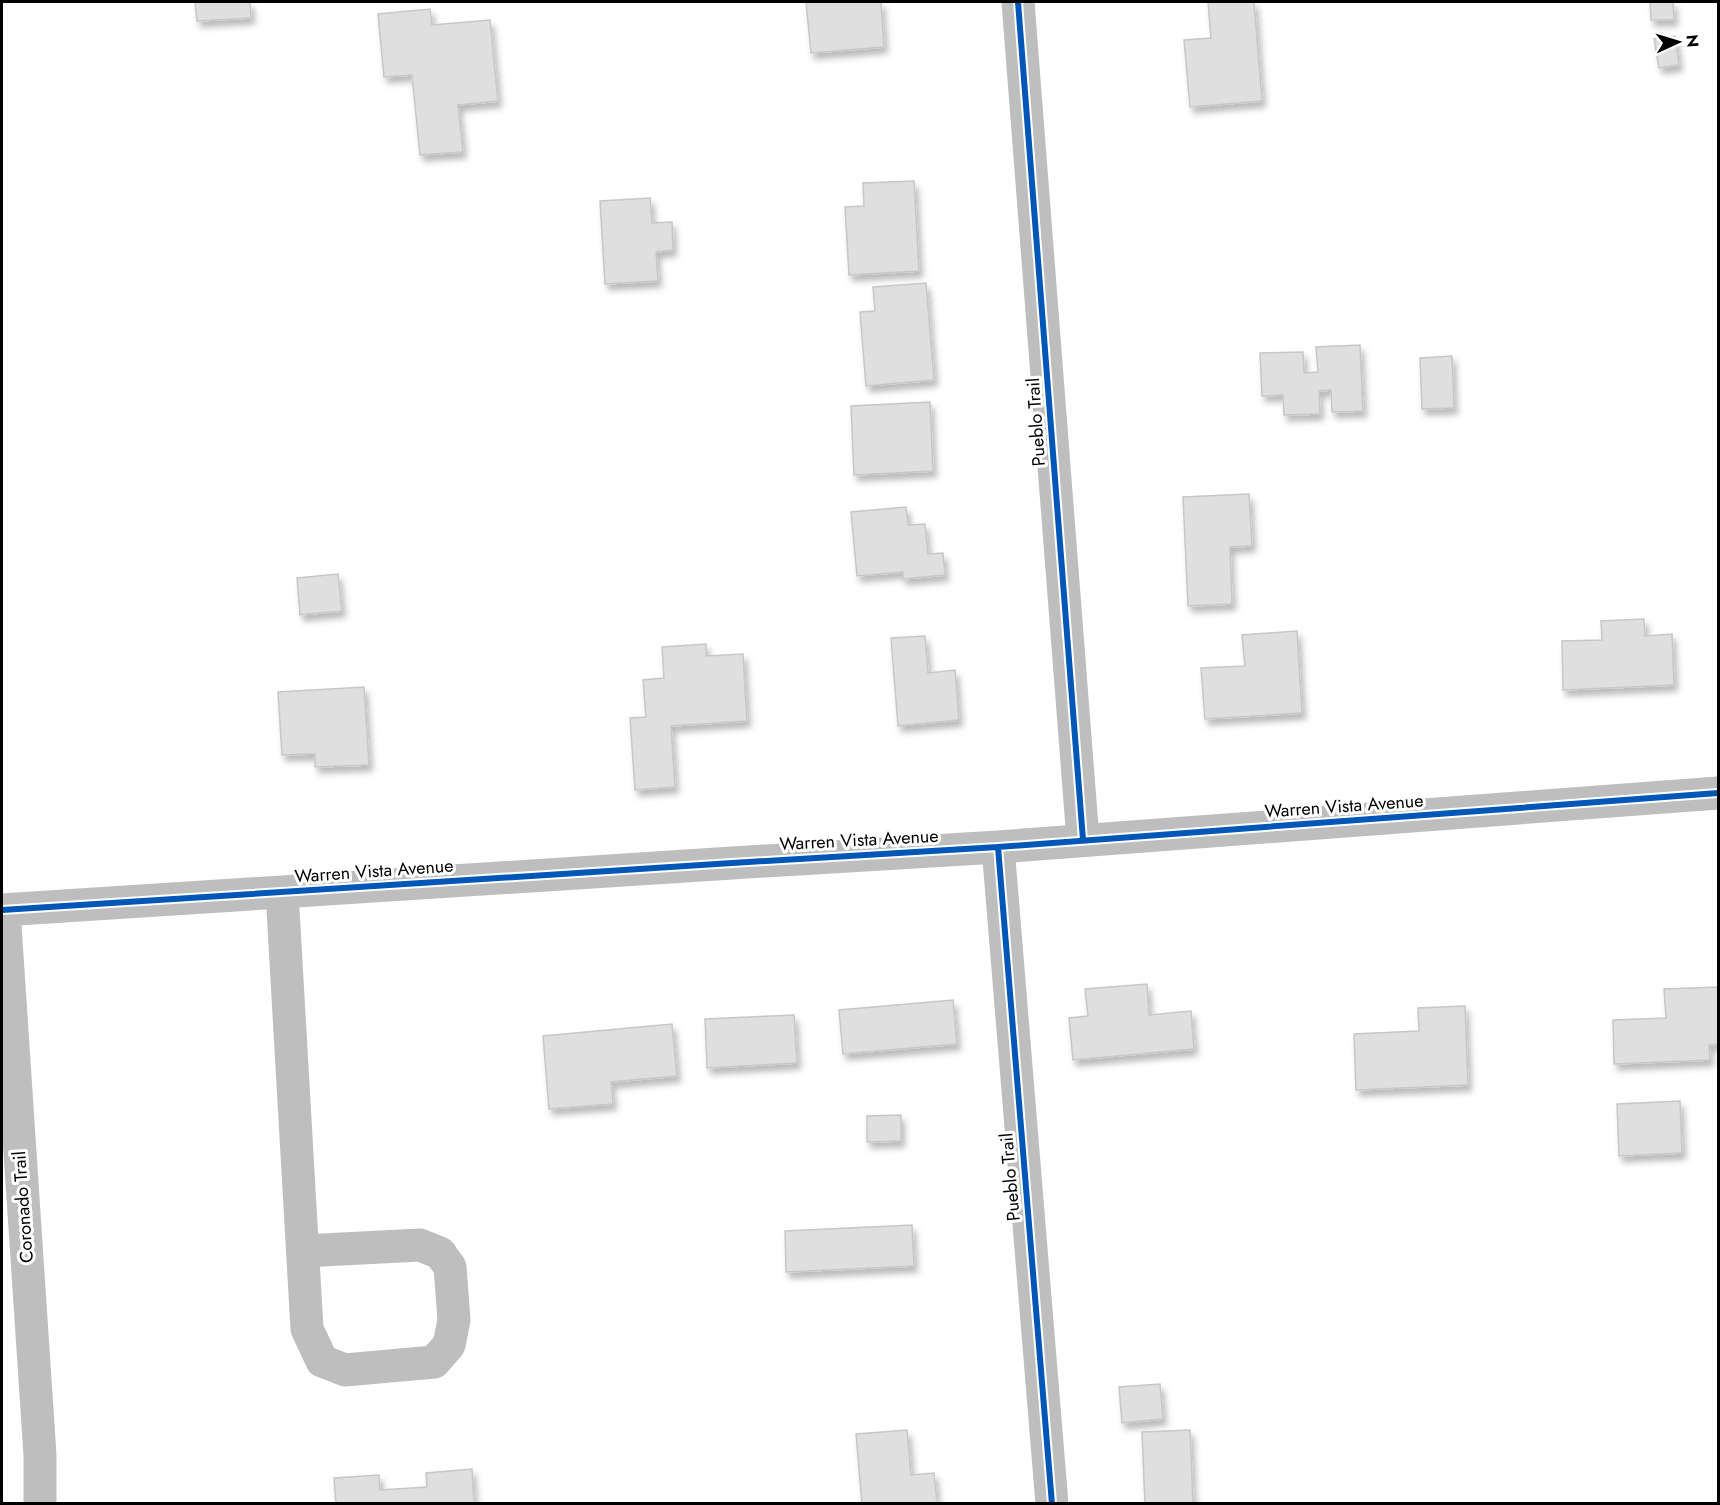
<svg xmlns="http://www.w3.org/2000/svg" width="1720" height="1505" font-family="Jost,sans-serif">
<style>
.building{fill:#dfdfdf;stroke:#c7c7c7;stroke-width:1.5;filter:url(#shadow)}
.lines{fill:none;stroke-linecap:round;stroke-linejoin:round}
.minor{stroke:#bebebe;stroke-width:33}
.cycleway-casing{stroke:#fff;stroke-width:10}
.cycleway{stroke:#0057b8;stroke-width:6}
.labels{text-anchor:middle;stroke-width:6;stroke-linejoin:round;paint-order:stroke}
.street-label{font-size:18px;fill:#000;stroke:#fff}
</style>
<defs>
<filter id="shadow"><feDropShadow dx="3.5" dy="6" stdDeviation="3" flood-color="#0004"/></filter>
</defs>
<rect width="100%" height="100%" fill="#fff"/>
<path class="building" d="M 195,2 L 250,2 L 251,18 L 197,21 Z
M 806,2 L 881,2 L 884,47 L 811,53 Z
M 1208,2 L 1254,2 L 1262,101 L 1190,107 L 1184,40 L 1211,38 Z
M 1650,2 L 1673,2 L 1674,20 L 1651,20 Z
M 430,9 L 432,25 L 490,20 L 498,101 L 458,105 L 463,152 L 420,155 L 412,75 L 384,77 L 378,14 Z
M 1675,36 L 1679,65 L 1659,68 L 1654,39 Z
M 914,181 L 919,271 L 849,275 L 845,207 L 864,206 L 863,183 Z
M 650,198 L 652,223 L 672,222 L 673,250 L 656,252 L 658,281 L 605,284 L 600,201 Z
M 926,283 L 934,380 L 866,386 L 860,312 L 875,311 L 873,287 Z
M 1360,345 L 1363,411 L 1332,412 L 1331,390 L 1319,391 L 1320,414 L 1284,415 L 1283,395 L 1262,396 L 1260,353 L 1303,352 L 1304,373 L 1318,372 L 1316,347 Z
M 1452,356 L 1454,408 L 1422,409 L 1420,358 Z
M 930,402 L 933,471 L 854,475 L 851,406 Z
M 1249,494 L 1252,546 L 1230,547 L 1232,604 L 1188,606 L 1183,497 Z
M 906,507 L 908,525 L 925,524 L 928,554 L 943,553 L 945,575 L 903,579 L 903,572 L 857,576 L 851,512 Z
M 338,574 L 342,611 L 300,615 L 297,578 Z
M 1644,619 L 1645,636 L 1672,634 L 1674,685 L 1563,690 L 1562,641 L 1602,640 L 1601,621 Z
M 1297,631 L 1302,713 L 1205,719 L 1201,668 L 1245,666 L 1242,635 Z
M 925,636 L 928,673 L 955,670 L 959,720 L 898,726 L 891,638 Z
M 706,644 L 706,656 L 743,654 L 747,721 L 671,726 L 675,787 L 635,790 L 630,718 L 646,717 L 643,680 L 664,678 L 662,647 Z
M 364,687 L 369,765 L 315,767 L 315,754 L 282,755 L 278,692 Z
M 1147,984 L 1149,1015 L 1191,1011 L 1194,1049 L 1073,1060 L 1069,1018 L 1088,1016 L 1085,989 Z
M 1718,987 L 1718,1044 L 1709,1045 L 1710,1060 L 1614,1064 L 1613,1020 L 1666,1018 L 1664,989 Z
M 953,1000 L 957,1044 L 843,1054 L 839,1010 Z
M 1465,1006 L 1468,1085 L 1356,1090 L 1354,1034 L 1419,1031 L 1418,1008 Z
M 794,1015 L 797,1063 L 707,1068 L 705,1019 Z
M 672,1024 L 677,1076 L 611,1082 L 613,1104 L 549,1109 L 543,1036 Z
M 1680,1101 L 1682,1153 L 1619,1156 L 1617,1104 Z
M 901,1115 L 901,1141 L 867,1142 L 867,1116 Z
M 912,1225 L 914,1266 L 786,1272 L 785,1231 Z
M 1160,1384 L 1163,1419 L 1122,1423 L 1119,1387 Z
M 907,1430 L 911,1475 L 934,1473 L 937,1504 L 862,1504 L 856,1434 Z
M 1190,1430 L 1193,1504 L 1145,1504 L 1142,1432 Z
M 472,1469 L 474,1504 L 336,1504 L 334,1478 L 379,1475 L 380,1490 L 427,1487 L 426,1473 Z"/>
<g class="lines">
<path class="minor" d="M 1018,2 L 1083,840
M 998,847 L 1052,1504
M 282,892 L 307,1329 L 322,1361 L 345,1370 L 434,1362 L 449,1345 L 454,1320 L 450,1267 L 440,1253 L 420,1245 L 303,1251
M 2,910 L 732,863 L 998,847 L 1718,793
M 4,910 L 40,1455 L 40,1504"/>
<defs>
<path id="cycleway" d="M 1018,2 L 1083,840
M 998,847 L 1052,1504
M 2,910 L 732,863 L 998,847 L 1718,793"/>
</defs>
<use href="#cycleway" class="cycleway-casing"/>
<use href="#cycleway" class="cycleway"/>
</g>
<g class="labels">
<g class="street-label">
<text transform="translate(1036 422) rotate(-94)" y="6">Pueblo Trail</text>
<text transform="translate(1344 806) rotate(-4)" y="6">Warren Vista Avenue</text>
<text transform="translate(859 840) rotate(-3)" y="6">Warren Vista Avenue</text>
<text transform="translate(374 871) rotate(-4)" y="6">Warren Vista Avenue</text>
<text transform="translate(1010 1177) rotate(-95)" y="6">Pueblo Trail</text>
<text transform="translate(23 1207) rotate(-94)" y="6">Coronado Trail</text>
</g>
</g>
<rect width="1720" height="1505" fill="none" stroke="#000000" stroke-width="6"/>
<g transform="translate(1678 42) rotate(86)" stroke="#ffffff" stroke-width="4.5" paint-order="stroke">
<path d="M0-4.5L10 22L0 15L-10 22Z" fill="#000000"/>
<text y="-9" font-size="16" font-weight="bold" text-anchor="middle" fill="#000000">N</text>
</g>
</svg>
